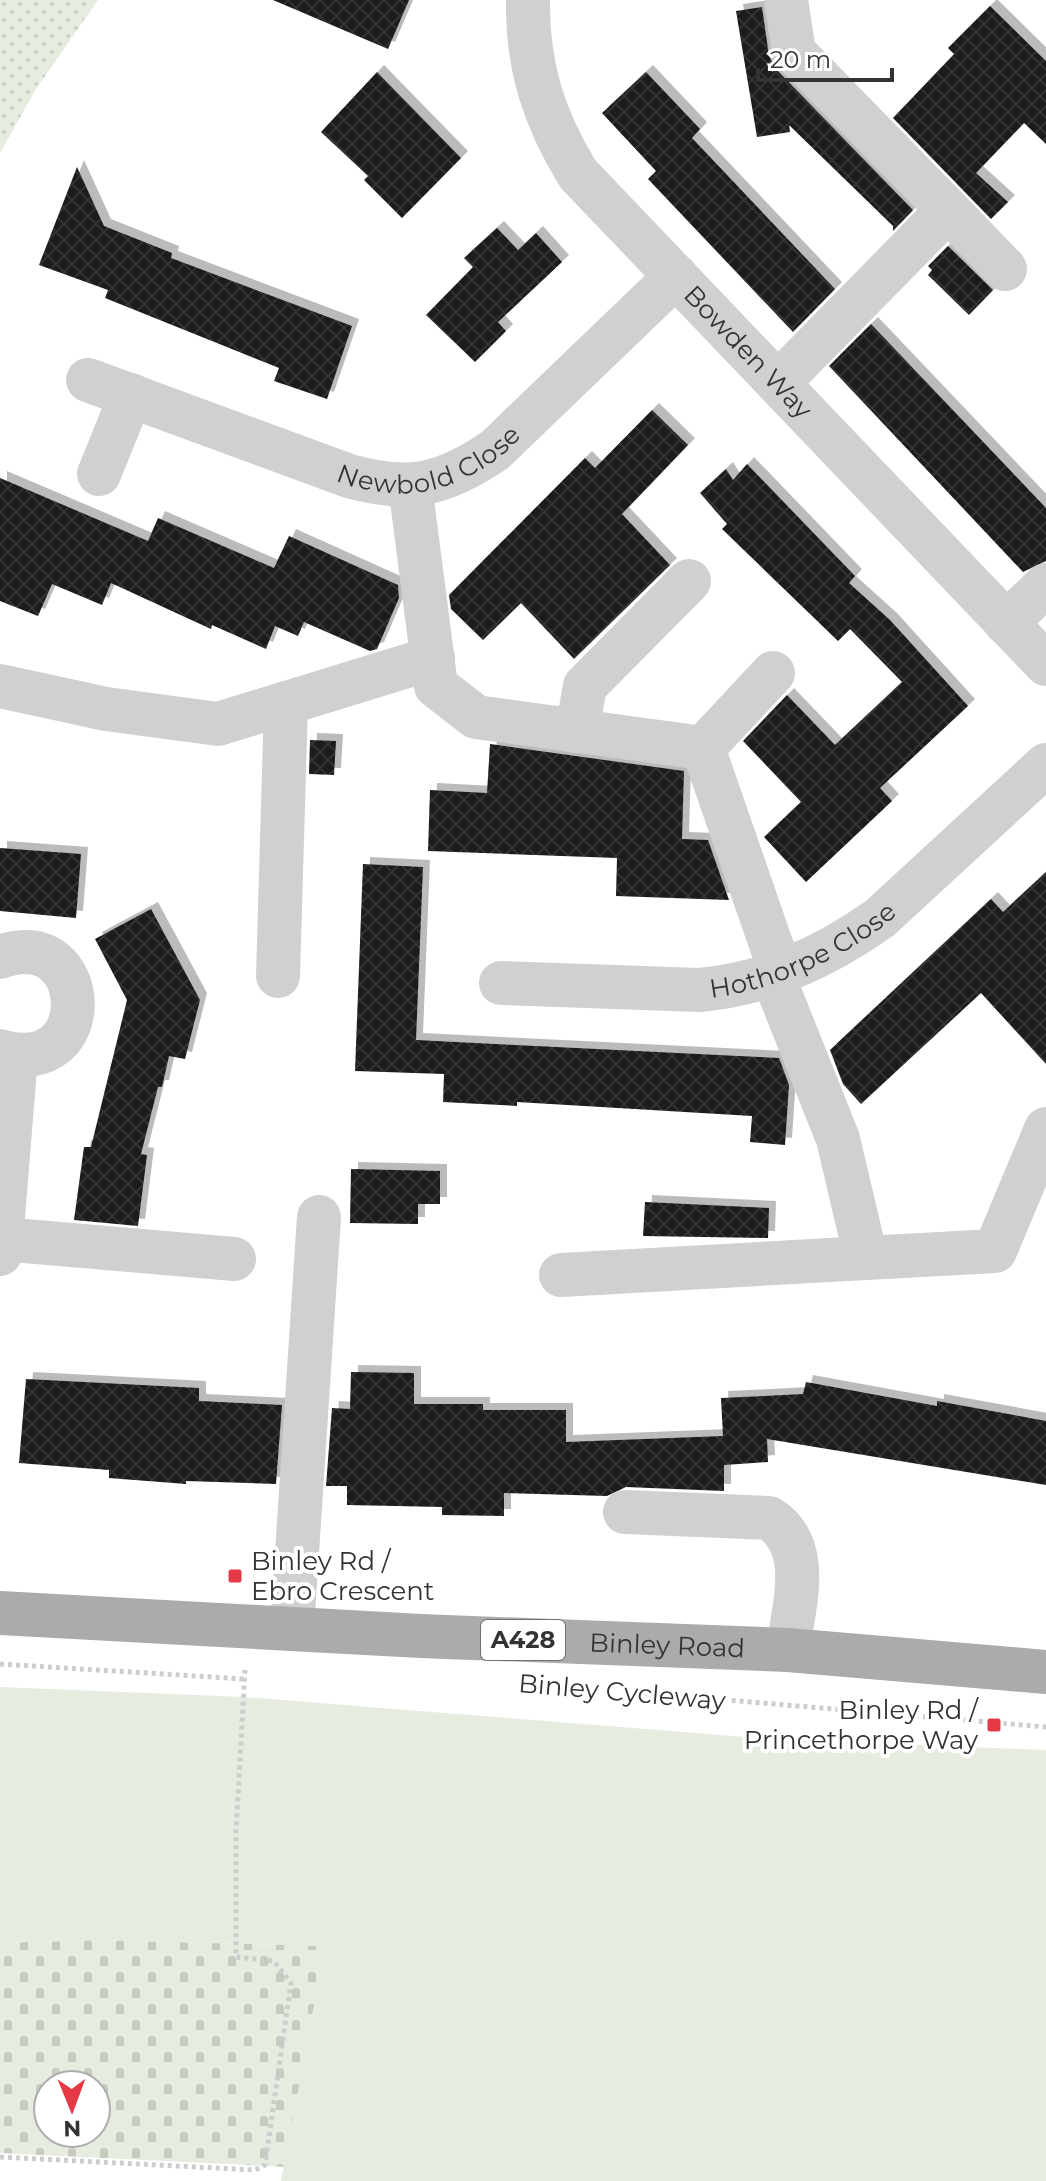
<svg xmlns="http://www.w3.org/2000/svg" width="1046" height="2181" font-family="Montserrat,sans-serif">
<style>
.green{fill:#e6ecdf}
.cemetery{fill:url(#cemetery-stones);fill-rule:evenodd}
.park{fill:url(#park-dots)}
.building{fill:url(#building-cross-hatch);filter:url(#shadow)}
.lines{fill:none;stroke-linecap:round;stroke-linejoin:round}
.path{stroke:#cdcdcd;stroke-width:5;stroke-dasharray:4 4;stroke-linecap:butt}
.minor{stroke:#d0d0d0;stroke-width:44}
.major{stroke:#ababab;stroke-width:44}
.poi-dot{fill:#e63946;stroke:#fff;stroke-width:3}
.labels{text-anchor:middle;stroke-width:8;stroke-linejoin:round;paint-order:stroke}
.shield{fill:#fff;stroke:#707070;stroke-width:2}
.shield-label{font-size:24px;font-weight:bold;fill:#333}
.street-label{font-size:26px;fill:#333;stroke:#fff}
.poi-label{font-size:26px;fill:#333;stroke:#fff;text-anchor:start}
</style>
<defs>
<pattern id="cemetery-stones" width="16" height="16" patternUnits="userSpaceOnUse" patternTransform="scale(2)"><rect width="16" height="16" fill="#e6ecdf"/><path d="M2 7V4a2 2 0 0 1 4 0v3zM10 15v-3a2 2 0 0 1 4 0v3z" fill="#c6cbc0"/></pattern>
<pattern id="park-dots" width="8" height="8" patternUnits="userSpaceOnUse" patternTransform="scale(2)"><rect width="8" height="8" fill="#e6ecdf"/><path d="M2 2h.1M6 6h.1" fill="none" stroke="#c6cbc0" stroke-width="1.8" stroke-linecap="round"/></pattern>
<pattern id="building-cross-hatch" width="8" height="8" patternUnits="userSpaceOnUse" patternTransform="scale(2)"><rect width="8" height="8" fill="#1a1a1a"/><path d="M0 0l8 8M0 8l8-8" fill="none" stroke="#333"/></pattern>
<filter id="shadow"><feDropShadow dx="7" dy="-7" stdDeviation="0" flood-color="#0004"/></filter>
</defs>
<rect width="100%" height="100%" fill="#fff"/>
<path class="green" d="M 0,1687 L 244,1697 L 770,1739 L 1046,1750 L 1046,2181 L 281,2181 L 325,1946 L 97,1940 L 0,1943 Z"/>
<path class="cemetery" d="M 97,1940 L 325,1946 L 284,2167 L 0,2153 L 0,1943 ZM 48,2085 L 96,2085 L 96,2133 L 48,2133 Z"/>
<path class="park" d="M 0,0 L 98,0 L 36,89 L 0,153 Z"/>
<path class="building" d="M 273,0 L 409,0 L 388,49 Z
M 990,6 L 1046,61 L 1046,144 L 1024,123 L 976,173 L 1008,202 L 991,219 L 893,118 L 954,54 L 948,48 Z
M 762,7 L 769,56 L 776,69 L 913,210 L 893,231 L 893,226 L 789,125 L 790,132 L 757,137 L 736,11 Z
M 377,72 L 461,158 L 402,218 L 364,180 L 368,176 L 321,132 Z
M 646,72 L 700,129 L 692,138 L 835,289 L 793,332 L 648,179 L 656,171 L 602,113 Z
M 77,167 L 104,226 L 172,253 L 171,258 L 352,326 L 327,399 L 274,381 L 279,368 L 105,298 L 108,290 L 39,265 Z
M 497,228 L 518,250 L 536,233 L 562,262 L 498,322 L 506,331 L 475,362 L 426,315 L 473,267 L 464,258 Z
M 948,246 L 993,290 L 969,315 L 928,275 L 932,270 L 928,266 Z
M 871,324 L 1046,508 L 1046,561 L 1023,572 L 829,366 Z
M 652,410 L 688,445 L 622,514 L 670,565 L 574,659 L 521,603 L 483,640 L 451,609 L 449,595 L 585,458 L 595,468 Z
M 747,464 L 855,576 L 849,583 L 890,620 L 968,706 L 880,788 L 892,801 L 806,882 L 764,837 L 801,802 L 743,741 L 787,695 L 835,745 L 902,682 L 850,629 L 838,641 L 722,529 L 727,524 L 700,493 L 726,469 L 733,480 Z
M 0,478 L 148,541 L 158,518 L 274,568 L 289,536 L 398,585 L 399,598 L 377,649 L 370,651 L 304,622 L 298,636 L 275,626 L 266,649 L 212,625 L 211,629 L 111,583 L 102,605 L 52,584 L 38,616 L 0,601 Z
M 310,740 L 336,741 L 334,775 L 309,774 Z
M 490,744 L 684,771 L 682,839 L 708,840 L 729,900 L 616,896 L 617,858 L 428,851 L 430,790 L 487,793 Z
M 0,848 L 81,854 L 76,918 L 0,911 Z
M 363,864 L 423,867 L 416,1040 L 779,1058 L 789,1085 L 785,1145 L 750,1142 L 752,1116 L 517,1102 L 517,1106 L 443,1102 L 444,1074 L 355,1071 Z
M 1046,872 L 1046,1064 L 981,993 L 861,1104 L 843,1084 L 830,1050 L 991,899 L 1003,912 Z
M 151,909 L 200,1000 L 185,1059 L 169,1056 L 162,1087 L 158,1087 L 141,1154 L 147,1155 L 138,1226 L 74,1220 L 84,1147 L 91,1147 L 127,1000 L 95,939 Z
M 351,1169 L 440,1171 L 440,1204 L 418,1204 L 418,1224 L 350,1223 Z
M 645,1202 L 769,1208 L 768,1238 L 643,1236 Z
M 351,1372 L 414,1373 L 414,1404 L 483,1404 L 483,1410 L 566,1410 L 566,1442 L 723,1436 L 721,1398 L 803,1394 L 806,1382 L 937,1406 L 937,1401 L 1046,1421 L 1046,1485 L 767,1439 L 768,1462 L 724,1465 L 724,1459 L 724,1491 L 626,1487 L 607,1496 L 504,1493 L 504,1516 L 442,1515 L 442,1507 L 347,1505 L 347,1486 L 326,1486 L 332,1408 L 350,1409 Z
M 26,1379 L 199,1388 L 199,1401 L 282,1405 L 276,1484 L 186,1481 L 186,1484 L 109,1478 L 109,1470 L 19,1463 Z"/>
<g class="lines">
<path class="path" d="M 0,1664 L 244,1679
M 644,1693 L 1046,1727
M 0,2157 L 255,2170 L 265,2165 L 291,1983 L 274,1961 L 236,1957 L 236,1832 L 245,1670"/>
<g class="minor">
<path id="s1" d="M 528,0 C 527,66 544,119 578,174 L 1046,664"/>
<path d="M 786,0 L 794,52 L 948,210"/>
<path id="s2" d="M 88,380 L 349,476 C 409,493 444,485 495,450 L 676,276"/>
<path d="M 778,383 L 948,210 L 1005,269"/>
<path d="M 99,474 L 131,395"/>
<path d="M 410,485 L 436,686 L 476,717 L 703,748"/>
<path d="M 1006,623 L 1046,585"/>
<path d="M 773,673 L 703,748 L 781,973"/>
<path d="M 0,686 L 106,709 L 218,724 L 433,658"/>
<path d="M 577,731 L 585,686 L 689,581"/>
<path d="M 0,957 C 93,922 101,1081 0,1051"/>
<path d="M 278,976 L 286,703"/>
<path id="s3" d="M 501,983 L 699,990 C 767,984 825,957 880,918 L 1046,765"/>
<path d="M 1,1239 L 234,1259"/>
<path d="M 0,1254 L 16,1056"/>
<path d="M 866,1258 L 995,1251 L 1046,1129"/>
<path d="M 561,1275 L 866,1258 L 838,1139 L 773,976"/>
<path d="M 625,1512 L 769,1518 C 814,1546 793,1607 788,1650"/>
<path d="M 292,1629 L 319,1217"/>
</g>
<path class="major" id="s4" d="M 0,1613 L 421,1636 L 788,1650 L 1046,1672"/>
</g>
<g class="poi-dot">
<rect x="227" y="1568" width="16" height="16" rx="4"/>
<rect x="986" y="1717" width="16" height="16" rx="4"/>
</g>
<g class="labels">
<rect class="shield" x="481" y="1620" width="84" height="40" rx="6"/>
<g class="shield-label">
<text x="523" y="1648">A428</text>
</g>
<g class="street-label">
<text dy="9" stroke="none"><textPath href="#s1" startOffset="430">Bowden Way</textPath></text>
<text dy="9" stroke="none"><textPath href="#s2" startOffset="364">Newbold Close</textPath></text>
<text dy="9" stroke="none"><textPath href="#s3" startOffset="310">Hothorpe Close</textPath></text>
<text dy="9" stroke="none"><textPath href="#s4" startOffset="668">Binley Road</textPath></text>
<text transform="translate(622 1692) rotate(5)" y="9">Binley Cycleway</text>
</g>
<g class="poi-label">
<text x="251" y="1570">Binley Rd /<tspan x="251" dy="30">Ebro Crescent</tspan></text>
<text x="978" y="1719" text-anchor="end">Binley Rd /<tspan x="978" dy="30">Princethorpe Way</tspan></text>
</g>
</g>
<g transform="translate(72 2109) rotate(179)"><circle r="38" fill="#ffffff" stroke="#adadad" stroke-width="2"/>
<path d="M0-6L14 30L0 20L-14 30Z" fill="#e63946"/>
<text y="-12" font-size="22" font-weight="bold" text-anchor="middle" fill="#333333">N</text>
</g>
<path d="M758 68v12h134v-12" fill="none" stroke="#333333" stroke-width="4"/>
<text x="770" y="68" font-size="24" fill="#333333" stroke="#ffffff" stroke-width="6" paint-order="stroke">20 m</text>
</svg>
